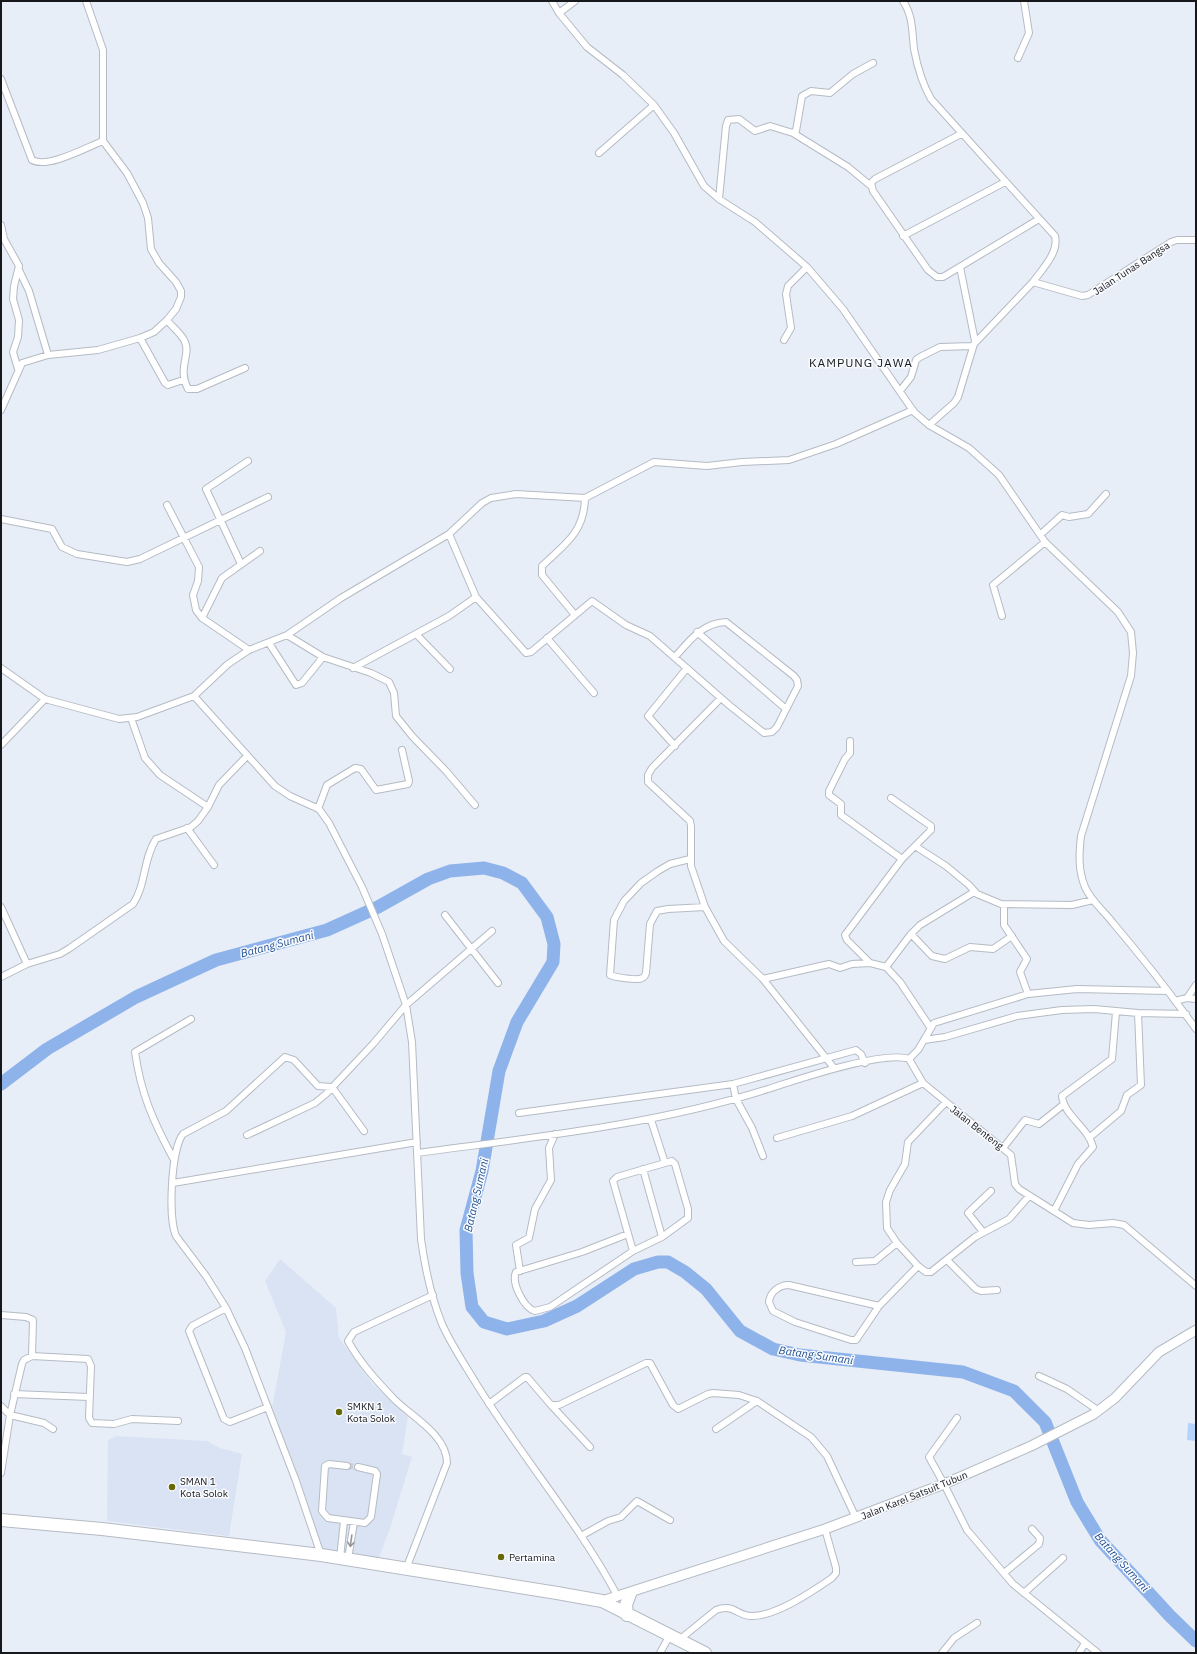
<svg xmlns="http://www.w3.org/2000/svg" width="1197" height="1654" font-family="'IBM Plex Sans',sans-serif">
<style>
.built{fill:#d9e3f3}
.green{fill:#b5d2fc}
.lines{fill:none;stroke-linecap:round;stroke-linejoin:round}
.river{stroke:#8eb3ea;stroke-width:13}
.street-tunnel{stroke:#c8ced7;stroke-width:6;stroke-dasharray:6 3;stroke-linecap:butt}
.street-casing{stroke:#b5bbc3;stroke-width:8}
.secondary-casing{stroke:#b5bbc3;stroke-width:11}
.highway-casing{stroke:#b5bbc3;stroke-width:14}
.street{stroke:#fff;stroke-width:6}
.secondary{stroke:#fff;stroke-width:9}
.highway{stroke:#fff;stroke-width:12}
.oneway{stroke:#969798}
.poi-dot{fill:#676907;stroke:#f9fbff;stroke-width:1.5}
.labels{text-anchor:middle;stroke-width:3;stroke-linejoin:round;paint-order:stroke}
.street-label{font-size:10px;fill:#16181b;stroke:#f9fbff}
.poi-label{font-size:10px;fill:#16181b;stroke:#f9fbff;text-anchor:start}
.water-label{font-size:11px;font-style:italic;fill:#1f4d8e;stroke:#f9fbff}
.quarter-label{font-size:12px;letter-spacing:1px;fill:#16181b;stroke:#f9fbff}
</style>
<rect width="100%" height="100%" fill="#e8eef8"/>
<path class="built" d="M 280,1259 L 336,1308 L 339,1338 L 371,1382 L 408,1417 L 402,1454 L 412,1457 L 390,1528 L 378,1560 L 322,1552 L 301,1483 L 272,1408 L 286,1332 L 265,1281 Z
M 117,1436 L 207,1441 L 220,1448 L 242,1454 L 229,1536 L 107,1521 L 108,1440 Z"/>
<path class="green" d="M 1188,1423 L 1196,1424 L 1196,1441 L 1187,1440 Z"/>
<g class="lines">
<path class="river" d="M 1,1084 L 47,1049 L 136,997 L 216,960 L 327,930 L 378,907 L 428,879 L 450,871 L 484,868 L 503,873 L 522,883 L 547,917 L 554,944 L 553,962 L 517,1022 L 499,1071 L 482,1171 L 466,1230 L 467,1273 L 472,1307 L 484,1322 L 507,1329 L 544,1321 L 577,1306 L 634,1269 L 658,1262 L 668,1262 L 685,1272 L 706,1289 L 740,1331 L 773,1349 L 800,1355 L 963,1372 L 1014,1391 L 1045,1422 L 1077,1502 L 1100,1540 L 1170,1616 L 1196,1641"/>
<path class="street-tunnel" d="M 347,1466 L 358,1467"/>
<defs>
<path id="street" d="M 552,1 L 559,13 L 587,47 L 623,75 L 654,105 L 674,133 L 704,186 L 719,199 L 755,222 L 807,267 L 843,309 L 914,412 L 929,425 L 969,448 L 999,475 L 1045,542 L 1118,612 L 1131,632 L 1133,653 L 1131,676 L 1081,836 C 1079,854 1078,870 1085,887 C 1091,901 1104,911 1113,923 C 1142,957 1170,993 1196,1029
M 903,1 C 913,16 912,31 914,49 C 917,65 923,85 931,99 L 1055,236 C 1059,253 1042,269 1033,282
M 559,13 L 575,1
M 1018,58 L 1029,33 L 1024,1
M 1,79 L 32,160 C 48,169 87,147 103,141
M 793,133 L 848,167 L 871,186
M 961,134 L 875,179 L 871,183 L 873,191 L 928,270 L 937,277 L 943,277 L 1039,219
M 599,153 L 654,105
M 719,199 L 726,126 L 728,120 L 739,119 L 755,131 L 770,126 L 793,133 L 796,131 L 802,96 L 811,91 L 830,93 L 853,74 L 873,63
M 1,225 L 4,239 L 19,266 L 14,286 L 13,299 L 19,320 L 18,337 L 13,352 L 18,369
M 903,236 L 1005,182
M 960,267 L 975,341
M 19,270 L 29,291 L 48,355
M 167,320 C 172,327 182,334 185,342 C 191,355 177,368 188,389 L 197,389 L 245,368
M 140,338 L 165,383 L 168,385 L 183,380
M 784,340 L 791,328 L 786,294 L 788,286 L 807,267
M 900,391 L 911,377 L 916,360 L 920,357 L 940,347 L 972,346
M 1,410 L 22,363 L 48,355 L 98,350 L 140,338 L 154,332 L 167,320 L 176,309 L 181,297 L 181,291 L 176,282 L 159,263 L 151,249 L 148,218 L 143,203 L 127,173 L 103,141 L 103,50 L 86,1
M 929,425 L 954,403 L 958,397 L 974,344 L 1033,282 L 1082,296 L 1088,295 L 1171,242 L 1177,240 L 1196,240
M 167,505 L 199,567 L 198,581 L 193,595 L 196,610 L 202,618 L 249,650
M 1,519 L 52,529 L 62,547 L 77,554 L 127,562 L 140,559 L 268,497
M 449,534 L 476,597 L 526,653 L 531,652 L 592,601 L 626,625 L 650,636 L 729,705 L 764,733 L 772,732 L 777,727 L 798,686 L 797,680 L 794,676 L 726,622 C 702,623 689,641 675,657
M 1041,534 L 1062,515 L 1069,517 L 1088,514 L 1106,494
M 241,564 L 206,489 L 248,461
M 575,615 L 542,575 L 542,566 C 565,544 584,533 585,498
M 1002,616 L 993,585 L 1045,542
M 202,618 L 222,578 L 260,551
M 697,632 L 786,709
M 416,634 L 450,669
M 287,635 L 323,657 L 371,673 L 389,682 L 394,693 L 396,716 L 412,736 L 446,771 L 475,805
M 547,638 L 594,693
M 269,643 L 296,685 L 302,683 L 323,657
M 1,668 L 45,699 L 119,719 L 137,717 L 194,696 L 228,664 L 249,650 L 287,635 L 341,598 L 449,534 L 482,503 L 491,498 L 516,494 L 585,498 L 654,462 L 707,466 L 742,462 L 789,460 L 836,444 L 913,410
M 353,668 L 449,616 L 476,597
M 194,696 L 275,786 L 290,796 L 319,809 L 329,823 L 362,887 L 382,934 L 406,1005 L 412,1042 L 421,1239 C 425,1268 431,1297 442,1324 C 451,1344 463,1362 474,1380 C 519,1454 577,1520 618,1597
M 721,698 L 652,768 L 648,775 L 648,782 L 690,821 L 691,826 L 691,866 L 705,907 L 724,941 L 763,979 L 834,1068
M 131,718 L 145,758 L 160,775 L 208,807
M 850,741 L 850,753 L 845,759 L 829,791 L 829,795 L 841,804 L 841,815 L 902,859
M 1,745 L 45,699
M 675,746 L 648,716 L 687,668
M 891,798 L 931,826 L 931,830 L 902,859 L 845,935 L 847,940 L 870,963 L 886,967 L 900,982 L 930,1027
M 318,809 L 327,785 L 355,768 L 361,769 L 376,790 L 408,784 L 409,781 L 402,750
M 187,828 L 214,865
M 915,846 L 946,866 L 969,885 L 977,894 L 1001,904 L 1072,905 L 1093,900
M 690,859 L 670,864 L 658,871 L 641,883 L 624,901 L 614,920 L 610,975 C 614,977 638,981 642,978 C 645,977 645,975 646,973 L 650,924 L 657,911 L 668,909 L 705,907
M 1004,905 L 1004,925 L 1027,959 L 1020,972 L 1028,994
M 1,907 L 27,964
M 445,915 L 498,983
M 911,934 L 932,956 L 945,959 L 970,947 L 993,949 L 1012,936
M 886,967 L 911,934 L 920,925 L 974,892
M 1,977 L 27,964 L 60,954 L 70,948 L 133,904 C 146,885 143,859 156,839 L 191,827 L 198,821 L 208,807 L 219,785 L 247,756
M 763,979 L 829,964 L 840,968 L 852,964 L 870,963
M 1187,998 L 1196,985
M 1175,1001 L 1187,998 L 1196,999
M 924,1040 L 945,1037 L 1017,1016 L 1062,1010 L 1094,1009 L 1138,1013 L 1186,1014
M 909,1059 L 923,1083 L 1011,1155 L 1015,1184 L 1019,1189 L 1073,1223 L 1089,1225 L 1113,1223 L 1124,1225 L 1196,1286
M 909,1059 L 918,1050 L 934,1023 L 1028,994 L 1077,989 L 1167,991
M 733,1084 L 736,1099 L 752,1128 L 763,1156
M 946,1102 L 908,1142 L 905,1164 L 890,1190 L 886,1202 L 887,1228 L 897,1243 L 918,1266 L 926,1272 L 931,1272 L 975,1237 L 1009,1219 L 1029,1196
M 519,1113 L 733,1084 L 856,1050 L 861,1054 L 865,1063
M 247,1135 L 315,1103 L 326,1094 L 373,1044 L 406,1005 L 492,931
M 777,1138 L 852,1116 L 923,1083
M 1089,1138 L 1121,1111 L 1127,1095 L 1141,1085 L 1138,1013
M 1003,1148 L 1025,1120 L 1039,1124 L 1063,1105
M 417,1153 C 535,1137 655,1125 768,1089 C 796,1080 884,1050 909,1059
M 173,1158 C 153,1121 141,1094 135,1052 L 191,1019
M 643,1169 L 662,1237
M 173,1183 L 417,1142
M 1054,1211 L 1078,1164 L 1093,1147 C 1088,1127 1064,1116 1062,1096 L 1112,1059 L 1116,1012
M 983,1232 L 968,1213 L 991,1191
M 628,1234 L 582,1252 L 516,1272 C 511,1283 524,1308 535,1311 L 550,1307 L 633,1251 L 662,1237 L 688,1218 L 688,1209 L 675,1164 L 672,1161 L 665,1163 L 651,1120
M 633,1251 L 613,1181 L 617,1177 L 665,1163
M 947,1260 L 976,1289 L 981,1291 L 997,1290
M 856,1262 L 875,1261 L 897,1243
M 520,1271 L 516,1245 L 529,1238 L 535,1209 L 551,1180 L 549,1148 L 555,1134
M 879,1306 L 789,1285 C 779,1285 770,1292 769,1302 L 773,1311 L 795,1322 L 851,1340 L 856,1340 L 879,1306 L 918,1266
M 226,1308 L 192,1326 L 189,1331 L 224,1419 L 230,1422 L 268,1407
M 1,1315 L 26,1317 L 33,1320 L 32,1356
M 1039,1376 L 1067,1389 L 1099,1411
M 14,1394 L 89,1397
M 489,1404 L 525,1377 L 527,1377 L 551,1405 L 559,1405 L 646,1363 L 650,1363 L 673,1405 L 678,1409 L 708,1394 L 713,1393 L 739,1395 L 757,1401 L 811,1437 L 827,1456 L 856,1518
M 551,1405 L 590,1447
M 1,1406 L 10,1415 L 44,1423 L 53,1429
M 957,1418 L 929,1457 L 944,1484 L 967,1530 L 1013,1584 L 1098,1653
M 716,1429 L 757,1401
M 347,1466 L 329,1464 L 325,1466 L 322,1511 L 328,1518 L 365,1523 L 371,1517 L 377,1474 L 375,1471 L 358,1467
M 1,1473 L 10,1415 L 22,1364 L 24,1360 L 32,1356 L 88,1359 L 91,1366 L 89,1418 L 92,1423 L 114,1424 L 132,1419 L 178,1421
M 581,1536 L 608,1521 L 621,1517 L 637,1501 L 670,1520
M 321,1555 L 296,1481 L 245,1348 L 226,1308 L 206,1276 L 176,1236 C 168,1218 171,1149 183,1134 L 226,1111 L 285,1057 L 294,1060 L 318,1086 L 332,1087 L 364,1131
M 340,1558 L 344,1521
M 348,1559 L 354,1522
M 406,1569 L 447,1463 C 447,1435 412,1417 394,1399 C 377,1381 360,1363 348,1341 L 354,1332 L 433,1295
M 1004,1573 L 1039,1544 L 1040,1538 L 1032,1529
M 1024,1593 L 1063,1558
M 679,1640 L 716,1610 C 734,1603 737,1616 751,1616 C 775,1617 813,1591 832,1578 L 836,1573 L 836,1568 L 825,1529
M 660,1653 L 670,1635
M 942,1653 L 954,1638 L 977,1623
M 1079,1653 L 1085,1643"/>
<path id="secondary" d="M 602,1601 L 825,1529 L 944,1484 L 1031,1446 L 1094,1414 L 1115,1398 L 1159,1352 L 1196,1330"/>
<path id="highway" d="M 1,1520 L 102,1529 L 321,1555 L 557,1593 L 602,1601 L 705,1653
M 627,1615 L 626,1605 L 630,1594"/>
</defs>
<use href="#street" class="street-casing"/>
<use href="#secondary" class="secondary-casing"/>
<use href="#highway" class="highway-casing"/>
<use href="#street" class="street"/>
<use href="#secondary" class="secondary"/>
<use href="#highway" class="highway"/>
</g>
<defs><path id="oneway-shaft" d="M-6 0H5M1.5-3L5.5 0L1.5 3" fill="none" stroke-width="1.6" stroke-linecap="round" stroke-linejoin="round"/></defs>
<use class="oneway" href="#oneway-shaft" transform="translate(351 1541) rotate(98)"/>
<g class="poi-dot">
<circle cx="339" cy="1412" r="4"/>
<circle cx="172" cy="1487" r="4"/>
<circle cx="501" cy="1557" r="4"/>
</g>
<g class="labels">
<g class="street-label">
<text transform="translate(1131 268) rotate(-33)" y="4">Jalan Tunas Bangsa</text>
<text transform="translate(977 1127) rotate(38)" y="4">Jalan Benteng</text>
<text transform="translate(914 1495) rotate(-22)" y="4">Jalan Karel Satsuit Tubun</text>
</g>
<g class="poi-label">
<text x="347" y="1410">SMKN 1<tspan x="347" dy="12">Kota Solok</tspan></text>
<text x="180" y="1485">SMAN 1<tspan x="180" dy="12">Kota Solok</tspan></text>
<text x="509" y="1561">Pertamina</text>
</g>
<g class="water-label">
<text transform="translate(277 944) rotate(-15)" y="4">Batang Sumani</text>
<text transform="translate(476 1195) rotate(-77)" y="4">Batang Sumani</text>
<text transform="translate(816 1355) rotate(8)" y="4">Batang Sumani</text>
<text transform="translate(1122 1562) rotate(48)" y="4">Batang Sumani</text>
</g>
<g class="quarter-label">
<text x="861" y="367">KAMPUNG JAWA</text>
</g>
</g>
<rect width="1197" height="1654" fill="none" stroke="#16181b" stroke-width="4"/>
</svg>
